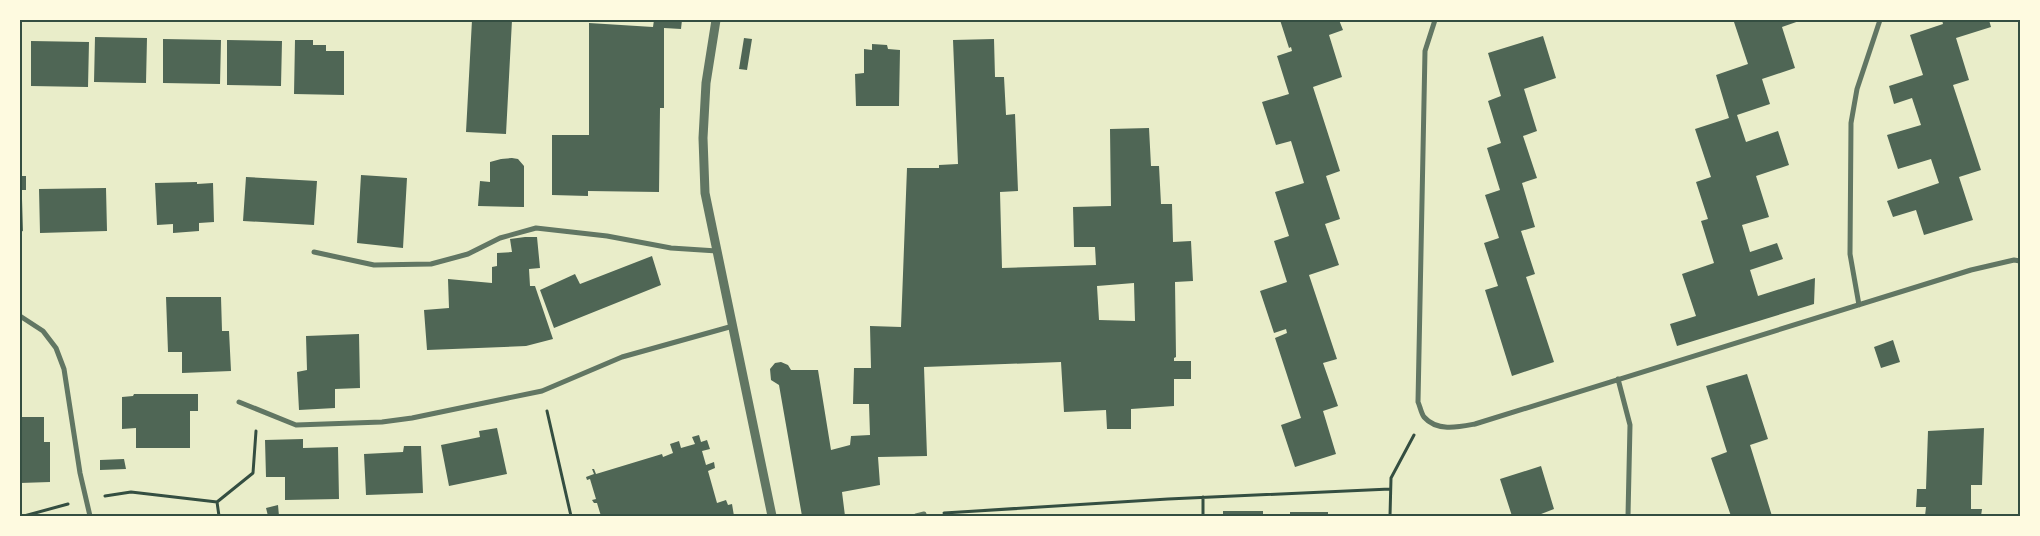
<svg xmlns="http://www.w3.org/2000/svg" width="2040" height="536" font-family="Mulish,sans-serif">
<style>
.building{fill:#4f6655;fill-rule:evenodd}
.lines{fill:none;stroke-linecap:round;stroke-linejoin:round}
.path{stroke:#344e41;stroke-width:3}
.minor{stroke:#617663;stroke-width:5}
.tertiary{stroke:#617663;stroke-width:9}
.neatline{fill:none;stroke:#344e41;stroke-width:2}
</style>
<rect width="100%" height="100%" fill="#e9edc9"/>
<path class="building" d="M 472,20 L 512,20 L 506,134 L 466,132 Z
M 654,20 L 682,20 L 681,29 L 664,28 L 664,108 L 660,108 L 659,192 L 588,191 L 588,196 L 552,195 L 552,135 L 589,135 L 589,23 L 653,27 Z
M 1280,20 L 1339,20 L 1343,30 L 1329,35 L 1342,77 L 1313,87 L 1340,171 L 1326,176 L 1340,219 L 1325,224 L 1339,265 L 1309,275 L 1337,359 L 1323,363 L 1338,406 L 1323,411 L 1336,454 L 1295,467 L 1281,425 L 1301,418 L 1275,338 L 1287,333 L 1286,329 L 1274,333 L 1260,291 L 1287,282 L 1274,241 L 1289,236 L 1275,192 L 1304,183 L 1291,141 L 1276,145 L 1262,102 L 1289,94 L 1277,56 L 1292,51 L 1291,47 L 1289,48 Z
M 1741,20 L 1802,20 L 1782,27 L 1795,68 L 1762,79 L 1770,104 L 1737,115 L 1746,142 L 1778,131 L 1789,165 L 1756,176 L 1769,217 L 1742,225 L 1750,252 L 1777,243 L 1783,259 L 1750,270 L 1758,296 L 1815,278 L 1814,304 L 1677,346 L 1670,324 L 1696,316 L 1682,274 L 1714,263 L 1701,221 L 1708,219 L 1696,182 L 1711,177 L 1695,129 L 1729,118 L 1716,75 L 1748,64 L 1734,22 Z
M 1942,20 L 1989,20 L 1991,27 L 1956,38 L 1969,80 L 1953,85 L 1981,170 L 1959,177 L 1973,220 L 1924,235 L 1916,210 L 1893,217 L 1887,201 L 1939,183 L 1931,159 L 1898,169 L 1887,135 L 1921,125 L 1912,98 L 1894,104 L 1889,86 L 1923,75 L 1910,35 L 1943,24 Z
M 1543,36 L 1556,78 L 1524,89 L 1537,131 L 1523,136 L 1537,178 L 1522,183 L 1535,227 L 1521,231 L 1535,274 L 1526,277 L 1554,362 L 1512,376 L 1485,290 L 1498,286 L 1484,243 L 1499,238 L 1485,195 L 1500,190 L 1487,148 L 1501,143 L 1488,101 L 1501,96 L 1488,53 Z
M 95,37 L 147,38 L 146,83 L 94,82 Z
M 744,38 L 752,39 L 747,70 L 739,69 Z
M 163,39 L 221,40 L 220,84 L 163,83 Z
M 994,39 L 995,77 L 1004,77 L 1006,115 L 1015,114 L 1018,191 L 1000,192 L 1002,268 L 1096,265 L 1095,247 L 1074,247 L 1073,207 L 1111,206 L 1110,129 L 1149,128 L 1151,166 L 1159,166 L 1161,204 L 1172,204 L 1173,242 L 1191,241 L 1193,281 L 1175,282 L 1176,357 L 1174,358 L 1174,361 L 1191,361 L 1191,379 L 1174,379 L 1174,406 L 1131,409 L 1131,429 L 1107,429 L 1106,410 L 1064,412 L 1061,362 L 924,367 L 927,456 L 878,457 L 880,485 L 842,492 L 845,516 L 802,516 L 779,385 L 771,380 L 770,369 L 775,363 L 781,362 L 788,365 L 791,370 L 818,370 L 831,450 L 850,445 L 851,436 L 870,435 L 869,404 L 853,404 L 854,368 L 871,368 L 870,326 L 901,327 L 907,168 L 939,168 L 939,165 L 958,164 L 953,40 ZM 1134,283 L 1135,321 L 1099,320 L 1097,286 Z
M 227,40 L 282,41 L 281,86 L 227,85 Z
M 295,40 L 313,40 L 313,45 L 326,45 L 326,51 L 344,51 L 344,95 L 294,94 Z
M 31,41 L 89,42 L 88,87 L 31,86 Z
M 872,44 L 887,45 L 888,49 L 900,50 L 899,106 L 856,106 L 855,74 L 864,73 L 864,49 L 872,50 Z
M 512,158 L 518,159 L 524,166 L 524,207 L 478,206 L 480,181 L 490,182 L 490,162 L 501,159 Z
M 361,175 L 407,178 L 403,248 L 357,243 Z
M 20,176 L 26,176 L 26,190 L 20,190 Z
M 246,177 L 317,181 L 314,225 L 243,221 Z
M 197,182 L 197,184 L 213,183 L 214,222 L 199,223 L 199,231 L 173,233 L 173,224 L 157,225 L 155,183 Z
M 106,188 L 107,231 L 40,233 L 39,189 Z
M 20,199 L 22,199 L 23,231 L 20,232 Z
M 525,237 L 537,237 L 540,268 L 529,269 L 530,286 L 535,286 L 553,339 L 526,346 L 427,350 L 424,310 L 449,308 L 448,279 L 492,283 L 492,267 L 497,266 L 497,253 L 512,252 L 510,239 Z
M 652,256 L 661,285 L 554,328 L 540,290 L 575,274 L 580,284 Z
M 166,297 L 221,297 L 222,331 L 229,331 L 231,371 L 182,373 L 182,352 L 168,352 Z
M 359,334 L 360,388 L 335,389 L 335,408 L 299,410 L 297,372 L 307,370 L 306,336 Z
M 1893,340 L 1900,362 L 1881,368 L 1874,347 Z
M 1747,374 L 1768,439 L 1750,445 L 1772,516 L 1731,516 L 1711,458 L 1727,452 L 1706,386 Z
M 134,394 L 198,394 L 198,411 L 190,411 L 190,448 L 136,448 L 136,428 L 122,429 L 122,397 L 133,396 Z
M 20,417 L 44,417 L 44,442 L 50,442 L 50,482 L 20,483 Z
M 497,428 L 507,474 L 449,486 L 441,445 L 480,437 L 479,431 Z
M 1984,428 L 1982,485 L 1971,485 L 1971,509 L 1982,509 L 1981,516 L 1925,516 L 1926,507 L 1916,507 L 1917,489 L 1926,489 L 1928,431 Z
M 699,435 L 701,442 L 707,440 L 710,449 L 702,451 L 706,465 L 714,462 L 715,468 L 708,471 L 717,503 L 726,500 L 728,505 L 732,504 L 734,516 L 601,516 L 597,503 L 594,503 L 592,500 L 596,499 L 590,479 L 587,480 L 586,477 L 594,474 L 592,469 L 594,469 L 596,474 L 662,454 L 663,457 L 673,453 L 670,444 L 679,441 L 681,448 L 695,444 L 692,437 Z
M 303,439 L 303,448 L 338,447 L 339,499 L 285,500 L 285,477 L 266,477 L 265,440 Z
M 404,446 L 421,446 L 423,493 L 366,495 L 364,454 L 403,452 Z
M 124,459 L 126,469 L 100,470 L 100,460 Z
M 1541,466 L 1554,509 L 1536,516 L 1512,516 L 1500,479 Z
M 278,505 L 279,516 L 268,516 L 266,508 Z
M 1223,511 L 1263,511 L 1263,516 L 1223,516 Z
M 1290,512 L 1328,512 L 1328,516 L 1290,516 Z"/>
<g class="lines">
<path class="path" d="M 547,411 L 571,516
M 105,496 L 131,492 L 217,502 L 253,473 L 256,431
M 217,502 L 219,516
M 944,513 L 1168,499 L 1390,489
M 24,516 L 68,504
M 1203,516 L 1203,497
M 1390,516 L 1391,478 L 1414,435"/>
<path class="minor" d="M 1435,20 L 1425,51 L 1418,402 C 1420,406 1421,413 1424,417 C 1437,432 1459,427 1475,424 L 1971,270 L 2014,260 L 2020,261
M 314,252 L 374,265 L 431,264 L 468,254 L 500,238 L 536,228 L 607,236 L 671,248 L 717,251
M 1859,305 L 1850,254 L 1851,123 L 1857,89 L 1880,20
M 20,316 L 43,331 L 56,348 L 64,369 L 80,473 L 90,516
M 1618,379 L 1630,425 L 1628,516
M 239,402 L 296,425 L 382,422 L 412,418 L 542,391 L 622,357 L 733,326
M 916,516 L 924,514"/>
<path class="tertiary" d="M 716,20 L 706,83 L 703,138 L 705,193 L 772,516"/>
</g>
<rect width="2040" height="536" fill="none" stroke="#fefae0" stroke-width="42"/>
<rect x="21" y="21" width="1998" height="494" class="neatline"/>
</svg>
